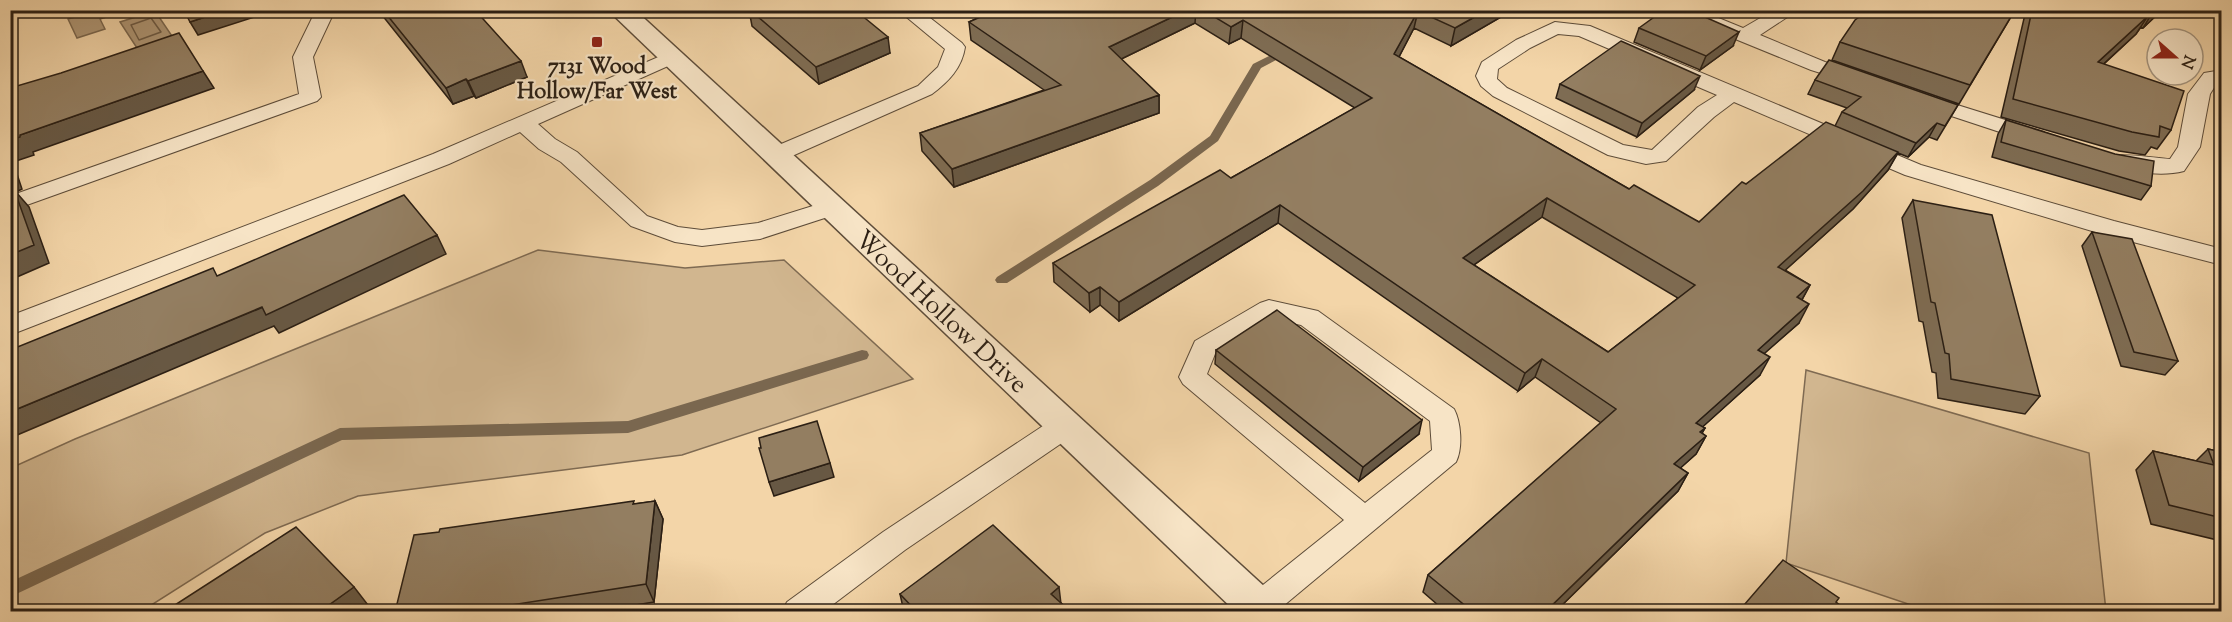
<svg xmlns="http://www.w3.org/2000/svg" width="2232" height="622" font-family="'Sorts Mill Goudy',serif">
<style>
.green{fill:#d1b68f;stroke:#7e6a52;stroke-width:1.5}
.water{fill:#af9776;stroke:#7a674f;stroke-width:1.5}
.lines{fill:none;stroke-linecap:round;stroke-linejoin:round}
.shore{stroke:#6d5b45;stroke-width:1.5}
.stream{fill:#7a674f;fill-rule:evenodd}
.service-casing{stroke:#5d4c39;stroke-width:2}
.tertiary-casing{stroke:#5d4c39;stroke-width:3}
.service{fill:#f7e4c6;fill-rule:evenodd}
.tertiary{fill:#f7e4c6;fill-rule:evenodd}
.wall{fill:#7e6c53;stroke:#2b1f14;stroke-width:1.5;fill-rule:evenodd}
.shaded-wall{fill:#675844;stroke:#2b1f14;stroke-width:1.5}
.building{fill:#937e61;stroke:#2b1f14;stroke-width:1.5;fill-rule:evenodd}
.poi-dot{fill:#8f2418;stroke:#f7e4c6;stroke-width:2}
.labels{text-anchor:middle;stroke-width:4.5;stroke-linejoin:round;paint-order:stroke}
.far-poi-label{font-size:22px;font-weight:bold;fill:#2b1f14;stroke:#f7e4c6}
.street-label{font-size:26px;fill:#2b1f14;stroke:#f7e4c6}
</style>
<rect width="100%" height="100%" fill="#f3d5a8"/>
<filter id="stains"><feTurbulence type="fractalNoise" baseFrequency=".00333" numOctaves="4"/><feColorMatrix values="0 0 0 0 .2 0 0 0 0 .09 0 0 0 0 .02 0 0 0 .5 -.17"/></filter>
<radialGradient id="worn" r=".72"><stop offset=".6" stop-color="#630" stop-opacity="0"/><stop offset="1" stop-color="#630" stop-opacity=".3"/></radialGradient>
<path class="green" d="M 538,250 L 685,268 L 784,260 L 913,379 L 682,455 L 358,496 L 265,533 L 142,611 L 11,611 L 11,468 L 75,439 Z
M 1806,370 L 2089,453 L 2106,611 L 1929,611 L 1786,563 Z"/>
<path class="water" d="M 96,11 L 111,11 L 113,15 L 100,19 L 105,29 L 77,38 L 68,19 Z
M 155,11 L 172,36 L 137,48 L 120,22 Z"/>
<g class="lines">
<path class="shore" d="M 151,18 L 161,32 L 139,40 L 131,25 Z"/>
<path class="stream" d="M 1289,46 L 1294,49 L 1293,51 L 1261,68 L 1218,141 L 1158,186 L 1007,283 L 997,283 L 995,280 L 997,277 L 1150,180 L 1210,136 L 1253,64 Z
M 862,350 L 867,351 L 869,355 L 867,359 L 628,433 L 342,440 L 10,597 L 10,582 L 340,428 L 628,421 Z"/>
<defs>
<path id="service" d="M 316,10 L 335,10 L 313,57 L 321,97 L 317,101 L 10,211 L 10,196 L 299,94 L 293,57 Z
M 898,10 L 920,10 L 962,43 L 965,47 C 962,68 948,82 932,94 L 783,160 L 775,162 L 767,160 L 764,155 L 767,150 L 918,86 L 938,67 L 945,49 Z
M 1672,10 L 1699,10 L 1743,28 L 1774,10 L 1798,10 L 1760,35 L 1825,62 L 1863,74 L 1866,78 L 1863,82 L 1856,84 L 1811,70 L 1674,14 Z
M 1555,22 L 1590,26 L 1921,165 L 2114,221 L 2222,249 L 2222,265 L 2102,234 L 1905,175 L 1734,102 L 1714,117 L 1666,161 L 1646,164 L 1608,155 L 1493,96 L 1481,86 L 1476,76 L 1482,62 L 1516,40 ZM 1558,34 L 1579,36 L 1717,95 L 1698,107 L 1652,150 L 1623,145 L 1507,88 L 1497,79 L 1498,69 L 1530,48 Z
M 670,52 L 677,54 L 680,58 L 677,62 L 538,124 L 555,139 L 577,152 L 647,216 L 678,227 L 702,230 L 758,223 L 832,200 L 840,203 L 844,208 L 840,213 L 760,239 L 702,246 L 675,242 L 631,226 L 561,162 L 539,149 L 520,132 L 449,164 L 10,335 L 10,316 L 433,154 Z
M 2222,70 L 2222,82 L 2217,83 L 2210,94 L 2200,147 L 2184,171 C 2161,177 2134,172 2112,166 L 2109,161 L 2112,156 C 2125,153 2154,158 2170,159 L 2178,147 L 2188,94 L 2204,73 Z
M 1922,94 L 2044,132 L 2047,137 L 2044,142 L 2036,144 L 1915,104 L 1911,100 L 1915,96 Z
M 1269,300 L 1318,311 L 1454,409 C 1461,422 1463,448 1456,462 L 1276,612 L 1245,612 L 1243,607 L 1248,597 L 1344,520 L 1183,384 L 1179,377 L 1195,341 L 1260,303 ZM 1273,319 L 1301,325 L 1430,421 L 1432,450 L 1365,503 L 1207,374 L 1215,354 Z
M 1065,415 L 1075,418 L 1079,426 L 1075,434 L 905,550 L 823,612 L 782,612 L 787,602 L 883,532 L 1055,418 Z"/>
<path id="tertiary" d="M 608,10 L 635,10 L 1278,599 L 1284,612 L 1236,612 Z"/>
</defs>
<use href="#service" class="service-casing"/>
<use href="#tertiary" class="tertiary-casing"/>
<use href="#service" class="service"/>
<use href="#tertiary" class="tertiary"/>
</g>
<path class="wall" d="M 378,10 L 475,10 L 527,77 L 476,98 L 474,96 L 453,104 Z
M 749,10 L 855,10 L 890,53 L 819,84 L 752,26 Z
M 985,10 L 1513,10 L 1451,46 L 1414,28 L 1399,57 L 1629,189 L 1699,222 L 1746,184 L 1835,126 L 1842,112 L 1847,108 L 1808,94 L 1815,80 L 1958,105 L 1937,140 L 1929,137 L 1908,157 L 1898,153 L 1888,170 L 1853,209 L 1785,270 L 1810,285 L 1802,300 L 1799,323 L 1764,353 L 1760,375 L 1702,427 L 1705,428 L 1702,433 L 1706,436 L 1696,454 L 1680,468 L 1688,473 L 1678,491 L 1555,612 L 1446,612 L 1423,592 L 1428,575 L 1601,423 L 1535,377 L 1518,391 L 1278,223 L 1119,321 L 1100,305 L 1090,312 L 1054,282 L 1053,263 L 1231,178 L 1355,108 L 1241,38 L 1229,44 L 1195,23 L 1121,59 L 1159,95 L 1159,113 L 954,187 L 922,151 L 920,133 L 1044,90 L 971,40 L 969,22 L 989,13 ZM 1542,217 L 1678,298 L 1608,352 L 1474,265 Z
M 2015,10 L 1959,104 L 1832,60 L 1840,42 Z
M 2026,10 L 2162,10 L 2143,28 L 2141,27 L 2136,34 L 2104,64 L 2171,130 L 2157,149 L 2151,147 L 2145,155 L 2119,151 L 2001,117 Z
M 1639,28 L 1733,46 L 1700,70 L 1634,42 Z
M 1560,84 L 1694,90 L 1637,137 L 1556,98 Z
M 2006,120 L 2151,186 L 2141,200 L 1992,157 L 1998,134 Z
M 1913,200 L 2040,396 L 2025,414 L 1938,398 L 1936,373 L 1932,372 L 1923,322 L 1919,321 L 1902,218 Z
M 2092,232 L 2178,361 L 2165,375 L 2121,366 L 2082,246 Z
M 1216,350 L 1419,434 L 1359,481 L 1215,364 Z
M 2208,449 L 2222,452 L 2222,550 L 2220,549 L 2217,540 L 2151,524 L 2136,470 L 2153,451 L 2196,461 Z
M 655,501 L 663,519 L 654,602 L 593,612 L 395,612 L 635,504 Z
M 900,594 L 1060,602 L 1071,612 L 904,612 Z"/>
<path class="shaded-wall" d="M 226,10 L 266,10 L 267,13 L 198,35 L 190,22 Z
M 1187,10 L 1196,10 L 1195,23 L 1109,65 L 1109,47 Z
M 1487,10 L 1513,10 L 1451,46 L 1455,28 Z
M 2154,10 L 2162,10 L 2143,28 Z
M 1418,11 L 1414,28 L 1391,72 L 1394,54 Z
M 2148,16 L 2136,34 L 2086,80 L 2098,62 Z
M 1243,20 L 1241,38 L 1229,44 L 1231,27 Z
M 1739,32 L 1733,46 L 1700,70 L 1706,56 Z
M 888,37 L 890,53 L 819,84 L 816,67 Z
M 521,61 L 527,77 L 476,98 L 468,81 Z
M 203,71 L 214,88 L 33,152 L 34,155 L 13,162 L 22,189 L 16,192 L 29,207 L 49,263 L 10,280 L 10,140 L 20,135 Z
M 1700,76 L 1694,90 L 1637,137 L 1642,123 Z
M 466,79 L 474,96 L 453,104 L 446,88 Z
M 1159,95 L 1159,113 L 954,187 L 952,169 Z
M 1937,123 L 1929,137 L 1908,157 L 1916,143 Z
M 1898,152 L 1888,170 L 1853,209 L 1769,285 L 1778,267 Z
M 1547,198 L 1542,217 L 1458,276 L 1463,258 Z
M 1280,205 L 1278,223 L 1119,321 L 1119,302 Z
M 437,235 L 446,254 L 279,333 L 274,326 L 10,438 L 10,412 Z
M 1810,285 L 1800,303 L 1797,297 Z
M 1100,287 L 1100,305 L 1090,312 L 1089,293 Z
M 1809,304 L 1799,323 L 1748,368 L 1758,350 Z
M 1770,357 L 1760,375 L 1687,441 L 1696,423 Z
M 1542,359 L 1535,377 L 1518,391 L 1525,373 Z
M 1422,420 L 1419,434 L 1359,481 L 1363,467 Z
M 1705,428 L 1696,444 L 1706,436 L 1696,454 L 1665,482 L 1674,464 L 1700,432 Z
M 830,463 L 834,477 L 774,496 L 769,482 Z
M 1688,473 L 1678,491 L 1555,612 L 1545,612 Z
M 655,501 L 663,519 L 654,602 L 646,584 Z
M 354,587 L 368,605 L 358,612 L 319,612 Z
M 1059,587 L 1061,604 L 1051,594 Z"/>
<path class="building" d="M 184,10 L 226,10 L 190,22 Z
M 383,10 L 475,10 L 521,61 L 468,81 L 466,79 L 446,88 Z
M 750,10 L 855,10 L 888,37 L 816,67 Z
M 996,10 L 1187,10 L 1109,47 L 1159,95 L 952,169 L 920,133 L 1061,85 L 969,22 Z
M 1203,10 L 1487,10 L 1455,28 L 1418,11 L 1394,54 L 1629,189 L 1634,185 L 1699,222 L 1742,182 L 1746,184 L 1826,122 L 1898,152 L 1863,191 L 1778,267 L 1810,285 L 1797,297 L 1809,304 L 1758,350 L 1770,357 L 1696,423 L 1705,428 L 1700,432 L 1706,436 L 1674,464 L 1688,473 L 1545,612 L 1473,612 L 1428,575 L 1616,409 L 1542,359 L 1525,373 L 1280,205 L 1119,302 L 1100,287 L 1089,293 L 1053,263 L 1220,170 L 1231,178 L 1372,98 L 1243,20 L 1231,27 ZM 1547,198 L 1695,285 L 1608,352 L 1463,258 Z
M 1664,10 L 1689,10 L 1739,32 L 1706,56 L 1639,28 Z
M 1869,10 L 2015,10 L 1970,85 L 1840,42 L 1855,20 Z
M 2032,10 L 2150,10 L 2148,16 L 2098,62 L 2184,91 L 2171,130 L 2160,126 L 2159,137 L 2132,132 L 2013,99 Z
M 179,33 L 203,71 L 20,135 L 20,137 L 10,140 L 10,88 L 61,73 Z
M 1621,41 L 1700,76 L 1642,123 L 1560,84 Z
M 1829,60 L 1958,105 L 1945,126 L 1937,123 L 1916,143 L 1842,112 L 1861,97 L 1815,80 Z
M 2006,120 L 2115,154 L 2154,161 L 2151,186 L 2001,142 Z
M 14,189 L 34,245 L 10,255 L 10,190 Z
M 404,195 L 437,235 L 266,315 L 262,307 L 10,412 L 10,350 L 213,268 L 217,276 Z
M 1913,200 L 1992,215 L 2040,396 L 1951,379 L 1949,354 L 1945,353 L 1935,303 L 1931,302 Z
M 2092,232 L 2132,239 L 2178,361 L 2134,352 Z
M 1277,310 L 1422,420 L 1363,467 L 1216,350 Z
M 817,421 L 830,463 L 769,482 L 759,448 L 761,448 L 759,438 Z
M 2208,449 L 2222,452 L 2222,518 L 2169,505 L 2153,451 L 2214,465 Z
M 634,501 L 633,504 L 655,501 L 646,584 L 467,612 L 395,612 L 414,535 L 439,532 L 440,529 Z
M 993,525 L 1059,587 L 1051,594 L 1071,612 L 917,612 L 900,594 Z
M 296,527 L 354,587 L 319,612 L 164,612 Z
M 1783,560 L 1839,598 L 1836,602 L 1849,612 L 1738,612 Z"/>
<rect class="poi-dot" x="591" y="36" width="12" height="12" rx="3"/>
<g class="labels">
<g class="far-poi-label">
<text x="597" y="73">7131 Wood<tspan x="597" dy="25">Hollow/Far West</tspan></text>
</g>
<g class="street-label">
<text transform="translate(942 311) rotate(43)" y="9">Wood Hollow Drive</text>
</g>
</g>
<rect width="2232" height="622" fill="none" stroke="#f3d5a8" stroke-width="36"/>
<rect x="12" y="12" width="2208" height="598" fill="none" stroke="#2b1f14" stroke-width="3"/>
<rect x="18" y="18" width="2196" height="586" fill="none" stroke="#2b1f14" stroke-width="1.5"/>
<g transform="translate(2175 57) rotate(111)"><circle r="28" fill="#f7e4c6" stroke="#a5957f" stroke-width="1.5"/>
<path d="M0-4.5L10 22L0 15L-10 22Z" fill="#8f2418"/>
<text y="-9" font-size="16" font-weight="bold" text-anchor="middle" fill="#2b1f14">N</text>
</g>
<rect width="100%" height="100%" filter="url(#stains)"/>
<rect width="100%" height="100%" fill="url(#worn)"/>
</svg>
